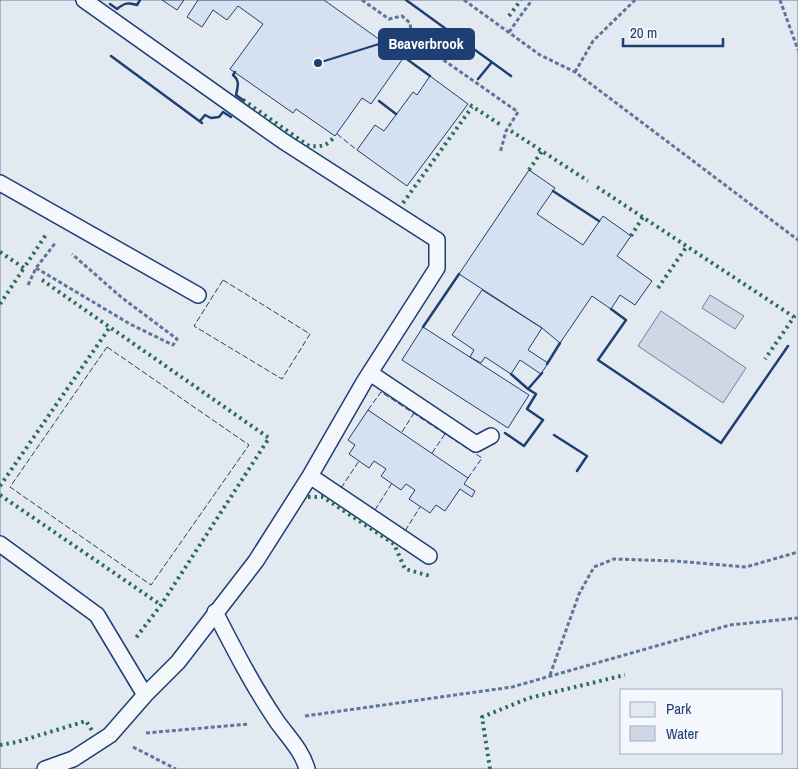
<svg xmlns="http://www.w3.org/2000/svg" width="798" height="769" font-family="'Archivo Narrow',sans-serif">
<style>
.green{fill:#e3e9f0;stroke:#687fa3;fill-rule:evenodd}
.water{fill:#cfd7e4;stroke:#687fa3}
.building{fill:#d5e0f0;stroke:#1d3f73}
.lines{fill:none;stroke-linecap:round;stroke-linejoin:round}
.lane-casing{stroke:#1d3f73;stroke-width:18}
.path{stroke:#5e769c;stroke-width:3;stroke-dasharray:4 2.5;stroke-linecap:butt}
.lane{stroke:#f4f7fb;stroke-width:15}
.hedge{stroke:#2c6c60;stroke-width:4;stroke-dasharray:2.5 4;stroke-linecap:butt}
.fence{stroke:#1d3f73;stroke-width:1;stroke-dasharray:6 2.5;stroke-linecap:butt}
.wall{stroke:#1d3f73;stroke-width:2.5}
.leader{fill:none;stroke:#1d3f73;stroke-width:2}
.callout-dot{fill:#1d3f73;stroke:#f4f7fb;stroke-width:2}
.callout{fill:#1d3f73;stroke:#1d3f73;stroke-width:2}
.callout-label{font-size:15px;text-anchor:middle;font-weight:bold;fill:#fff}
</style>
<rect width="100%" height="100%" fill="#f4f7fb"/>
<path class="green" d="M 0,0 L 798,0 L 798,769 L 0,769 ZM 622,690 L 782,690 L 782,753 L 622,753 Z"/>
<path class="water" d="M 710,295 L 744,316 L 735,329 L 702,308 Z
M 661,311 L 746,368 L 723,403 L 638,346 Z"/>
<path class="building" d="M 162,0 L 184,0 L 177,10 Z
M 198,0 L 324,0 L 404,57 L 371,104 L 362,98 L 335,136 L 296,109 L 293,113 L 230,69 L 263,24 L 238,6 L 227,20 L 213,10 L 202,27 L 187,17 Z
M 430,76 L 468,104 L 407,186 L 357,150 L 375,125 L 384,131 L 413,92 L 417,95 Z
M 529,170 L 555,188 L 537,214 L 583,245 L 603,216 L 631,236 L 617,256 L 652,281 L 635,305 L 620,295 L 611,309 L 592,296 L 560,343 L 542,328 L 459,274 Z
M 482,290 L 542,328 L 528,350 L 548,363 L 541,374 L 520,360 L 511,374 L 485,357 L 481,363 L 470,357 L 474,350 L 452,335 Z
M 423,327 L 529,395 L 508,428 L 402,360 Z
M 368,410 L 468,478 L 464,484 L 475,491 L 472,497 L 460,489 L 445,511 L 436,505 L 430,513 L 409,499 L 415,490 L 406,484 L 401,490 L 381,476 L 386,469 L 374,461 L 369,468 L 349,454 L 355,445 L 348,440 Z"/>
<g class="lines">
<defs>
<path id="lane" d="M 0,183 L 198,295
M 370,373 L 476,444 L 491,436
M 310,476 L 429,556
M 0,544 L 97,615 L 145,695
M 215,612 C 234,649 253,686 276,720 C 287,736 302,750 307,769
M 45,769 L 73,759 L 110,735 L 145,695 L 178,662 L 256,561 L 310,476 L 364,382 L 437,268 L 437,240 L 283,141 L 84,0"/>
</defs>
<use href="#lane" class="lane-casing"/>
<path class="path" d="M 362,0 L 389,19 L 402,16 L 410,23 L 412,38 L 518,112 L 506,131 L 500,153
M 464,0 L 540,55 L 575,72 L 798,240
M 780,0 L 798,50
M 509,32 L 532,0
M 575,72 L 593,41 L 635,0
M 36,268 L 130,324 L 173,345 L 177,339 L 121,297 L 72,254
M 28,285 L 36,268 L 56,242
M 550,675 L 579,594 L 594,567 L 614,559 L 675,561 L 746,567 L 798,552
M 305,716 L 512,687 L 730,625 L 798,618
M 146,733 L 249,724
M 133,747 L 176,769"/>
<use href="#lane" class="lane"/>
<path class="hedge" d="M 509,16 L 521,0
M 243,100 L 309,146 C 322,147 327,146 335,136
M 470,105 L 501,125
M 511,131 L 588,181
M 529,170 L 542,151
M 597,187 L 794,317 L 765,359
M 403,203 L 472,107
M 631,236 L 643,217
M 0,252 L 24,268 L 47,233
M 42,280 L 269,438 L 161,605 L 135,639
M 658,288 L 687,246
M 0,304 L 24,268
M 0,486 L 110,327
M 0,495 L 161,605
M 308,497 L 323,497 L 394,544 L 405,569 L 430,576
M 0,745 L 17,742 L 86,721 L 93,732
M 490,769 L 482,717 L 529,698 L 625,675"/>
<path class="fence" d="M 337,134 L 357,150
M 223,280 L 310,334 L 282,379 L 194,326 Z
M 107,347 L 249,445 L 151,585 L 10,487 Z
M 368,410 L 381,392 L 482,458 L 468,478
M 402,432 L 414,413
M 432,453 L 445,434
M 341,488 L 359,461
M 375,510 L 392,483
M 405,531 L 420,507"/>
<path class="wall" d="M 406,0 L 511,76
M 110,4 L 117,9 C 124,3 129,2 137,5 L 140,0
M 111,56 L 202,123
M 404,57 L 430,76
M 235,72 L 233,75 C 240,81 238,86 236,95 L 243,100
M 478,79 L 492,62
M 379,101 L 396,114
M 200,121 L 205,115 L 211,118 L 219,117 L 223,112 L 231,117
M 553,191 L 599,221
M 611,309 L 626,320 L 598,360 L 721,443 L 788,346
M 423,327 L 459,274
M 547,364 L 560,343
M 511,374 L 528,389
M 505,433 L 524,446 L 543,420 L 527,409 L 536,394 L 528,389 L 542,373
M 554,435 L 587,456 L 577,471"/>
</g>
<path class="leader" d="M318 63L379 44"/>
<circle class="callout-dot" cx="318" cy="63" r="5"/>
<rect class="callout" x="379" y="29" width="95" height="30" rx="5"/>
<g class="callout-label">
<text x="426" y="49">Beaverbrook</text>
</g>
<rect x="620" y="689" width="162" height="65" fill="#f4f7fb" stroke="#9eadc5"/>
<rect x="630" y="702" width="25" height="15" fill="#e3e9f0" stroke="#9eadc5"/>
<text x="666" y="714" font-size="15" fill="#1d3f73">Park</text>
<rect x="630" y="726" width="25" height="15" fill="#cfd7e4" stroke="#9eadc5"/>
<text x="666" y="739" font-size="15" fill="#1d3f73">Water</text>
<path d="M623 38v8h100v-8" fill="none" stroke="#1d3f73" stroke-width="2.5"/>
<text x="630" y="38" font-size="15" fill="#1d3f73" stroke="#f4f7fb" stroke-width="4" paint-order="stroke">20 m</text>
</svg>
